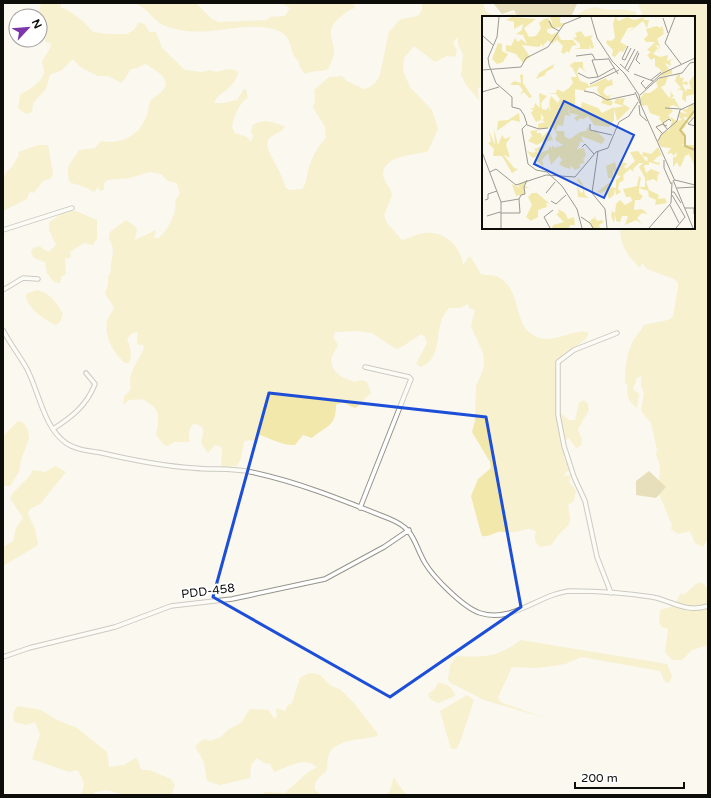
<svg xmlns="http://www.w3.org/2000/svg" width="711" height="798" font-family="'Varela Round',sans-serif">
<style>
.green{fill:#f3e8ac}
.water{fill:#d0c27c}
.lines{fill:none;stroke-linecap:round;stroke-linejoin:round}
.minor-casing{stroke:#95938b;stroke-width:5.5}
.minor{stroke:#fff;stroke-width:3.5}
.marked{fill:none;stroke:#1d4ed8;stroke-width:3;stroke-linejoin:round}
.labels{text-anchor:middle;stroke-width:4;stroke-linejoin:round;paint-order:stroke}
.street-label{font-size:12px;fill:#0d0d0a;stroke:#fff}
.inset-river{fill:none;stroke:#d0c27c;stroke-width:2}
.inset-road{fill:none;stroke:#9b9a93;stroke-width:1}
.view{fill:#1d4ed8;fill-opacity:0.15;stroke:#1d4ed8;stroke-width:2}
.inset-edge{fill:none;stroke:#0d0d0a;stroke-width:2}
</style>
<rect width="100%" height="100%" fill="#faf8ef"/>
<path class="green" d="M 61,3 L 61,8 L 66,9 L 83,21 L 93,32 L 107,34 L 127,34 L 134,30 L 138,23 C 144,22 147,26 149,32 L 156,32 L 162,48 L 185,70 L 202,72 L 210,70 L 216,72 L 229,69 L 237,71 L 238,74 C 231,92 219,91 214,103 L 224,103 L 237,100 L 244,89 L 246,89 L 248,98 C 239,102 234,117 232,127 L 235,133 L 247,137 L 251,142 L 253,136 L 251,131 L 253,125 C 263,118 275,122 285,127 C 281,133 272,134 268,140 C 263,149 284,174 285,187 L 289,190 L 302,189 C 307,183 306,178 308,171 C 312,158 316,148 326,138 L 325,127 L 313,107 L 315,100 L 314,90 L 329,77 L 342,76 L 347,81 L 364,89 C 371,88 377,82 380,75 L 389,31 C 395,28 396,21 402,19 C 407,17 413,18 419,15 L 422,10 L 422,3 L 484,3 C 483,22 510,15 521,10 L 531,17 L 483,17 L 483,85 L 478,89 L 479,100 L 466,85 L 461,75 L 463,55 L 458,44 L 458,37 L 453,42 L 457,51 L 455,57 L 447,56 L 435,62 L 414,46 L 404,58 L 403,71 L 410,87 L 432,110 L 438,129 L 428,151 C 416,156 384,154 383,174 C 383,181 391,188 392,195 L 384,216 L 387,223 L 402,240 C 410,238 416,234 424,233 C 444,230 461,246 463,265 L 470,256 L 481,274 C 487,276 492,274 498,277 C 522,289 513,324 533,335 C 554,347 575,326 589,333 C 584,346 568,347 561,358 C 557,364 556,371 555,377 L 559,383 L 558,411 L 569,420 L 575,420 L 579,403 L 584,400 L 588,404 L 589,410 L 578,429 L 582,440 L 581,446 L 576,448 L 569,438 L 564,441 L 564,458 L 568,459 L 570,470 L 565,473 L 564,476 L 571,475 L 569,482 L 576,490 L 574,501 L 568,505 L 570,518 L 569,525 L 561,532 L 551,545 L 540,547 C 535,542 534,539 536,532 C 528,525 523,531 515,532 C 509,533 503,531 498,532 C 491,534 489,537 482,536 L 480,530 L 471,496 L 478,479 L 491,468 L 490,462 L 472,432 L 475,421 L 476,386 L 483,370 L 484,364 L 483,353 L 471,326 L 475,310 L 469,308 L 468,304 L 460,308 L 449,308 C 431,326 446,356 421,367 L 416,364 L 427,343 L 425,337 L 421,334 L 400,348 L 396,349 L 372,333 L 359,331 L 335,332 L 333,337 L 338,345 L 331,358 C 331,374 343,378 355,382 L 361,380 L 367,382 L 371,393 L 356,408 C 347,407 346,399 336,405 C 336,427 327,425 312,438 L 303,435 L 295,445 C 281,446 269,437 256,434 L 255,441 L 248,440 L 244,442 L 241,458 L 237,466 L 221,467 L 222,453 L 221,447 L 215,445 L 208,453 L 201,443 C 203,433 207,425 193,424 C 188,430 188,434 190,442 L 174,442 L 168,446 L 164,445 L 156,435 C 159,417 162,409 142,399 L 129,400 L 123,405 L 124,396 L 128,393 L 131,388 C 127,373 138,362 144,348 L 143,345 L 139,345 L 137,343 L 138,332 L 132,333 L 127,339 C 130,348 133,354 129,363 L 125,363 C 113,353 104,336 107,321 C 108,315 113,312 114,307 L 105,294 L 108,284 L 108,276 C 112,272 110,270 111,264 C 113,253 115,249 109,239 L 110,232 L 126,220 L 137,228 L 135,240 L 156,230 L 154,238 L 159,238 C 168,229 178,213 175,200 L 180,194 L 177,183 L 168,181 L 161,174 L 149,172 L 130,178 L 107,180 L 104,183 L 104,190 L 100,191 L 98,187 L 94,192 C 90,189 75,183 70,183 C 64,164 72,163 79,150 L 95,148 L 101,141 C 122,145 140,135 147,115 C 149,110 148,105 151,100 C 177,83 165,77 146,64 L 141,66 L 138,68 L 131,69 L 122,83 L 108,76 L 98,76 L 80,67 L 73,59 L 62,70 L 50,75 L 46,89 L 33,103 L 32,112 L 26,114 L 18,108 L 20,95 C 28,90 44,82 44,71 C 44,67 42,65 42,62 L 51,46 L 50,43 L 45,42 C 47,28 36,16 41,4 Z
M 133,3 L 196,3 L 212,19 L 219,22 L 267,20 L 270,17 L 285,16 L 290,8 L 281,3 L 353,3 L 355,8 C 348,10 345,14 339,18 C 320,35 341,43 331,62 C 330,65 329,69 326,70 C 320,72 313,70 305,74 L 300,67 L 298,60 C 289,54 293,38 281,32 C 253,18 212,37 180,30 C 176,29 170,28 165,26 C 153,21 147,6 133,3 Z
M 638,3 L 708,3 L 708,539 L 703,547 L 695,543 L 690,531 L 678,534 L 671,529 L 672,525 L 659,494 L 660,466 L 656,455 L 657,450 L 651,423 L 641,411 L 644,394 L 641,385 L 641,376 L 637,378 L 633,389 L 639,394 L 637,408 C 628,401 626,395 628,384 L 625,384 C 625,369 626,355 633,341 C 636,335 641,331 644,325 L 668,320 L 673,317 L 678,287 L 678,282 L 674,279 L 647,269 L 642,263 L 640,268 C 629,258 618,243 621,228 L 694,228 L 694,17 L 643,17 Z
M 595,7 C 612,13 621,7 636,12 L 637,17 L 575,17 L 584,10 Z
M 38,145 L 48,145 L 53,174 L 51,178 L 43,181 L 34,193 L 30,191 L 27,199 L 3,211 L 3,186 L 5,173 L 12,167 L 19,155 L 18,152 Z
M 66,211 L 76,211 L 97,220 L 97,238 L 93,245 L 84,243 L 70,252 L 71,256 L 68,259 L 65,257 L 66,274 L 61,277 L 60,283 L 54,282 L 47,273 L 45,262 L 34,258 L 31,253 L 33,248 L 39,246 L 48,252 L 56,245 L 49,230 L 49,222 Z
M 37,290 C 50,293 56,302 63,314 L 60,322 L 56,325 C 45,320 25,307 26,294 Z
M 18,421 L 24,423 L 28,430 L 29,439 L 21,460 L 19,472 L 10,486 L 3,486 L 3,436 Z
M 55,466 L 66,472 L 40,504 L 30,509 L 28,514 L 35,529 L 38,545 L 3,566 L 3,547 L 13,541 L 16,528 L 23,518 L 10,498 C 16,487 28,481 33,470 L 45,472 Z
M 701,582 L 708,588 L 708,645 L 692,650 L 682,660 L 672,660 L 665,652 L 668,629 L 661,627 L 659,620 L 660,610 L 674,606 L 681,593 L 684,595 L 696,584 Z
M 521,640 L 667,664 L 672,676 L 669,683 L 665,682 L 660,671 L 581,657 L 565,664 L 553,666 L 537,668 L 512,667 L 498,697 L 500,702 L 545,718 L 484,700 L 451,683 L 448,680 L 450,665 L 457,656 C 485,658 498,657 521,640 Z
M 313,673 L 320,675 L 330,685 L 341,690 L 354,703 L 378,734 L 377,736 C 364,740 337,738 329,754 C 327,759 328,767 326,772 C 319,777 313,781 315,790 L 321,795 L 263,795 L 264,792 L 285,793 L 307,773 L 317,767 C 304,756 288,767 274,772 L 270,764 L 264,763 L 257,758 L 251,765 L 250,778 L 246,779 L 220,785 L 207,781 L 204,762 L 195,746 L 204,739 L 210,741 L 221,737 L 229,729 L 241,723 L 250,709 L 268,710 L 275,719 L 277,715 L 276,708 L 285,711 L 287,706 L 292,703 L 300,678 L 307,674 Z
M 438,683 C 447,684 452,686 455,696 L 438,703 L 430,699 L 428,694 L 435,689 Z
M 467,695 L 474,700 L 460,742 L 456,749 L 451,749 L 440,711 Z
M 18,706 L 41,710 L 57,720 L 77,728 L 107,752 L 109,767 L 124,765 L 135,758 L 138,760 L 141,770 L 149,770 L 171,779 L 175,786 L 171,795 L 124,795 L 107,790 L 95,792 L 94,795 L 80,795 C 87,786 83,778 77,770 L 69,772 L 32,759 L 40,734 L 35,722 L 26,725 L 15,722 C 12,716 13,711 18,706 Z
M 394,776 C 395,782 403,789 406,795 L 386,795 L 390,791 Z"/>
<path class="water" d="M 493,3 L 571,3 L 577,4 L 571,17 L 518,17 L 514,10 L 502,14 Z
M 649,471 L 666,487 L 656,498 L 636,495 L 636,481 Z"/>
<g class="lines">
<defs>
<path id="minor" d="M 3,230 L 72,208
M 3,290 L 23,278 L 38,279
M 3,330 C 10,344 20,356 27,369 C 39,392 44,428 66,443 C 76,450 90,451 102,453 C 132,460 162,466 193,468 C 212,470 232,468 251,472 C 299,482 345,501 390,519 C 415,529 413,542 425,563 C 434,578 464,608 480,613 C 513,624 541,592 572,591 C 598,591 626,593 652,597 C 673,601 685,613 708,606
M 53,429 C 72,417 87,405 95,384 L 86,373
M 360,508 L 411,379 L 409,377 L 365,367
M 611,593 L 597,557 L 585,501 L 574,477 L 564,446 L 558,415 L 558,362 L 574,350 L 617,333
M 3,657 L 29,648 L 115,627 L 171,606 L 232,599 L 325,579 L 384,547 L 409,530"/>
</defs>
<use href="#minor" class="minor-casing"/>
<use href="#minor" class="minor"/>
</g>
<path d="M0 0H711V798H0ZM 269,393 L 486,417 L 521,607 L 390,697 L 213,597 Z" fill="#faf8ef" fill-opacity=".55" fill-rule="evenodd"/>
<path class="marked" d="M 269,393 L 486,417 L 521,607 L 390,697 L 213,597 Z"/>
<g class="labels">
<g class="street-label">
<text transform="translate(208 591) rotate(-7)" y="4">PDD-458</text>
</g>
</g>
<g transform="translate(482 16)">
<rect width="213" height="213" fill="#faf8ef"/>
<path d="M 30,1 L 54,3 L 42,12 L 47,21 L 54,20 L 59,12 L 57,7 L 62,3 L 66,2 L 71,9 L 68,1 L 78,1 L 78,7 L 83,7 L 79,11 L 65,13 L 65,16 L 70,19 L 75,16 L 79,24 L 91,24 L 95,29 L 90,30 L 87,37 L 85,35 L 82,38 L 79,36 L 81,30 L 75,24 L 70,28 L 66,24 L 60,31 L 60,27 L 57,31 L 40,29 L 48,41 L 41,47 L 34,38 L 24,35 L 24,29 L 29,30 L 33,22 L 36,26 L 39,23 L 45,28 L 41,19 L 34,18 L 40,14 L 41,8 L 32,13 L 32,6 L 24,4 ZM 133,1 L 137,1 L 133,2 L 137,5 L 145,1 L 152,4 L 163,1 L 161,4 L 167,4 L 165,12 L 161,5 L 146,17 L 152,11 L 146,12 L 138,26 L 145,30 L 141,36 L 138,35 L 133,41 L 130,40 L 131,34 L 124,27 L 125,24 L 129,25 L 133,22 L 131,8 ZM 175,10 L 178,12 L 180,10 L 182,15 L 180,16 L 183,17 L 175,23 L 178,30 L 176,37 L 177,30 L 173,29 L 176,32 L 171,38 L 178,41 L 186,39 L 185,45 L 193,42 L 188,45 L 189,50 L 183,47 L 187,54 L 190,53 L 190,58 L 177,61 L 180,57 L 178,53 L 173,50 L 173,42 L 169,44 L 165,39 L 169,36 L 165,34 L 173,26 L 164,26 L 162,23 L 166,19 L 164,13 ZM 99,15 L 103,21 L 111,19 L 109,22 L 112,31 L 110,33 L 107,29 L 108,33 L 92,33 L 98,32 L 98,28 L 91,22 L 95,21 L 93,17 ZM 16,27 L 20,28 L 20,35 L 26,38 L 21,46 L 15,48 L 10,43 ZM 92,46 L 101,46 L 101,52 L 105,56 L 97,51 L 95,57 L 98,65 L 105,67 L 107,70 L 124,62 L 126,65 L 130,63 L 131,69 L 124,71 L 121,76 L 125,80 L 131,79 L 127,81 L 131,87 L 129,90 L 119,87 L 121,84 L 115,74 L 117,70 L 104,72 L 104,75 L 93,73 L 93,91 L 99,91 L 100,86 L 116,92 L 120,97 L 132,91 L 132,104 L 127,111 L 112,109 L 106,100 L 102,103 L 97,102 L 96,106 L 92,102 L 97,99 L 87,97 L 86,92 L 86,96 L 89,100 L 83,99 L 81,110 L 76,109 L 74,115 L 82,115 L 83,121 L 88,123 L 98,116 L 104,115 L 106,110 L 107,114 L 112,116 L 113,114 L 123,123 L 120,128 L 99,120 L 102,127 L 99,125 L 95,133 L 102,132 L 104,139 L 101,144 L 103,147 L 98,148 L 98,152 L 93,154 L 89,150 L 88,153 L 82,151 L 77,148 L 80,144 L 77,140 L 69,149 L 66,137 L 60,144 L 62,151 L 54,144 L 60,136 L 66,134 L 68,130 L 70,133 L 70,130 L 75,132 L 75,128 L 76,131 L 81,129 L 73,124 L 75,119 L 71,111 L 56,113 L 56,108 L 63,106 L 60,104 L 62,102 L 59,98 L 59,104 L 54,106 L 49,97 L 51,94 L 48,92 L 52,92 L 53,87 L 58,92 L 57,77 L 65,80 L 59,87 L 60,93 L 65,94 L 66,90 L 69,96 L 67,87 L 69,80 L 76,87 L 78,83 L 74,78 L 64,77 L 74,77 L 75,73 L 81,76 L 87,72 L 91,67 L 89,61 L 95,61 L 90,51 L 87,50 ZM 72,48 L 71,52 L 64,56 L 63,59 L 54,63 L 57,57 ZM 41,58 L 41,67 L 50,81 L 47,82 L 42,76 L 38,79 L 41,74 L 37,69 L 28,69 L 32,65 L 39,67 L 38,59 ZM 198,58 L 198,62 L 202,62 L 200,67 L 205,65 L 206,69 L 200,68 L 204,76 L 205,73 L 209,73 L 207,66 L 213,58 L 213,78 L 204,80 L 204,86 L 200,83 L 201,75 L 197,73 L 196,76 L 196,73 L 199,72 L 193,65 L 195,59 L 186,60 L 183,69 L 179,71 L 187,82 L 189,79 L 188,75 L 192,80 L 188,83 L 192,82 L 198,92 L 191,89 L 187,91 L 191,95 L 186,100 L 195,105 L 200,104 L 197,101 L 198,96 L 206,98 L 199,93 L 205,93 L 210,87 L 213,88 L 210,103 L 203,101 L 201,102 L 209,108 L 201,107 L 204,110 L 200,114 L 204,119 L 203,127 L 200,129 L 213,129 L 213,151 L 207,138 L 203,140 L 199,150 L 197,151 L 195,146 L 191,151 L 191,141 L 194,141 L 195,136 L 191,140 L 190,137 L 185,138 L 189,132 L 179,131 L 176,126 L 180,118 L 173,111 L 180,107 L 177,102 L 179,101 L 168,97 L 165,89 L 160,90 L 158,82 L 165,74 L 163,77 L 168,77 L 176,71 L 174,66 L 178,62 L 186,60 ZM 187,102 L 190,105 L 187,114 L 179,118 L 174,112 L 180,107 L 183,111 L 185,112 L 181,106 ZM 143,82 L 141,88 L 148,92 L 135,105 L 132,92 L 142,90 L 132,87 L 134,83 ZM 37,97 L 38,106 L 30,104 L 15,115 L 16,105 L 26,104 ZM 12,113 L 16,129 L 20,119 L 23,123 L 29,120 L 24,128 L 28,142 L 21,138 L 32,152 L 36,153 L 30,157 L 20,140 L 11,140 L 12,133 L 6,127 L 9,126 L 7,115 L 13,129 ZM 56,114 L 54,117 L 59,117 L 60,121 L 65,116 L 68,117 L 71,124 L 66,125 L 61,134 L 57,136 L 55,134 L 56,140 L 50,142 L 45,135 L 51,137 L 54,135 L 52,133 L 63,129 L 65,125 L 65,123 L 55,129 L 46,125 L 50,120 L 48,115 ZM 176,131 L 180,140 L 178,139 L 171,145 L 176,147 L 178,145 L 177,149 L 167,146 L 167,149 L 162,149 L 164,157 L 169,153 L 179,157 L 176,158 L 175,166 L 172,163 L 164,165 L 167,174 L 177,179 L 176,183 L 183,182 L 185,187 L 173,189 L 174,184 L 167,181 L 166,175 L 157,172 L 157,177 L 161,180 L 158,184 L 153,184 L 152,194 L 160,193 L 166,198 L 160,197 L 155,202 L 160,208 L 154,204 L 143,209 L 146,200 L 140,200 L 138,206 L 134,205 L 133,198 L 132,207 L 129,200 L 130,195 L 133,197 L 134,188 L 138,184 L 143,189 L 150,185 L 149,181 L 144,181 L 141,173 L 155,170 L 157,160 L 159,162 L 157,171 L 163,171 L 163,162 L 157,151 L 161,147 L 157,147 L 151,153 L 152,156 L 148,153 L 141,159 L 142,164 L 137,167 L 136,173 L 139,176 L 134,179 L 133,172 L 132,179 L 127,183 L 124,174 L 120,177 L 115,176 L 128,166 L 130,168 L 126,172 L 126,175 L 129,171 L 134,172 L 134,164 L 139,160 L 133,159 L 132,153 L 130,162 L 126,162 L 124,150 L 133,146 L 135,154 L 138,152 L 137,146 L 140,146 L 146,148 L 142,150 L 144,153 L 153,145 L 148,136 L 156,135 L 164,145 L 166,145 L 165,141 L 160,140 L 161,136 L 169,138 ZM 96,162 L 101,168 L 103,179 L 107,182 L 96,181 L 95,170 L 99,177 L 101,176 L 100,170 L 95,165 ZM 44,164 L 42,170 L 48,172 L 43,172 L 43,178 L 34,180 L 30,168 L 38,172 L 36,169 ZM 55,177 L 68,188 L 64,187 L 65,191 L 56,194 L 56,201 L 49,205 L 44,201 L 50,189 L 46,181 L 50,177 ZM 76,193 L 83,197 L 86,203 L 92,201 L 93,209 L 88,209 L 87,212 L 70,212 L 71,209 L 82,206 L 74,198 L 77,197 ZM 112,198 L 115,205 L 120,204 L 122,206 L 117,209 L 118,212 L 110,212 L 108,205 L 111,202 L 113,203 Z" fill="#f3e8ac" fill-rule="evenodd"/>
<path class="inset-river" d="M 213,94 L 198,114 L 203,120 L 203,130 L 213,134"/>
<path class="inset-road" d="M 17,1 L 15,21 L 6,42 L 7,49 L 14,67 L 30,81 L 30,91 L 38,93 L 42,99 L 45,108 L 40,113 L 46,148 L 54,154 L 65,156 L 80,170 L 95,193 L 100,212M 109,1 L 115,22 L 130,45 L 143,58 L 157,79 L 159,89M 193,1 L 183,27 L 199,48M 181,2 L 186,17M 67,5 L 70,11 L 77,15M 0,19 L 11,29M 146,30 L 140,43 L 143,44 L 149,32M 157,37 L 154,44 L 158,48M 94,40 L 110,38 L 113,43M 126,42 L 136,58M 126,43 L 110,44 L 116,61 L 132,52M 138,48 L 147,56M 143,52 L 153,33M 0,54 L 39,51 L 44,42 L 66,31 L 82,8 L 99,1M 146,54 L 156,35M 96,57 L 106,62 L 116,61M 152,58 L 171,65M 162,64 L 159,67 L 164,73M 169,64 L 179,56M 108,68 L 137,54M 164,72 L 179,58 L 213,42M 102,75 L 112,77 L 125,84 L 153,78M 0,76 L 17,71M 153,76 L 193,165M 158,79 L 177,62 L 200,57 L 208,47 L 213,46M 157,89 L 158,99 L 165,105M 183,92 L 199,93M 213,100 L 206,108 L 213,110M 108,108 L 108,114 L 130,119M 45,109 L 57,113 L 66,112M 185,109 L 183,110 L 181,107 L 187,103 L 189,105M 180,117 L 174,111 L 181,108 L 186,114M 176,125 L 179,119 L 195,105 L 198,94 L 213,87M 100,131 L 103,128 L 112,138M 116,135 L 110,177 L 123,193 L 125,212M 0,136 L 19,186 L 19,212M 182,144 L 182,152 L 189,168M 8,156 L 14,153 L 34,169 L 64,159 L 93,161 L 114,136 L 126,132 L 137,106 L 147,100 L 156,86M 191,164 L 211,212M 193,164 L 213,169M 195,172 L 213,171M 189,176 L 192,176 L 199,187M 64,177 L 73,166M 190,179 L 203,201 L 194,212M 3,184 L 6,183 L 6,178 L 15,175M 69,185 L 74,188 L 84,179M 19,186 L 37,183 L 39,179 L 43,178 L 42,171 L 45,164M 188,189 L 197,207M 203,192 L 212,192 L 212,198M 18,197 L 38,197 L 37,183M 5,200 L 18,196M 99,201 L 108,207 L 111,212M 68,212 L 62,201 L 71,194M 167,212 L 189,187 L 190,166"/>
<path class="view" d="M 82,85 L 152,119 L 122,182 L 52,148 Z"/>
<rect width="213" height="213" class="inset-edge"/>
</g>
<rect width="711" height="798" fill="none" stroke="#0d0d0a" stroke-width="8"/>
<g transform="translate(28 28) rotate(64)"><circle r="19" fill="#ffffff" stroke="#9e9e9d"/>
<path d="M0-3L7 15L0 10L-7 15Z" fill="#7c36aa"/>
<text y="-6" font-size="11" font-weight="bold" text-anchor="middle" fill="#0d0d0a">N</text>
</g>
<path d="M575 782v6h109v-6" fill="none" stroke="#0d0d0a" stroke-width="2"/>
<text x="581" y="782" font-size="12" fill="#0d0d0a" stroke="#ffffff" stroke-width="3" paint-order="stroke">200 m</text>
</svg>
